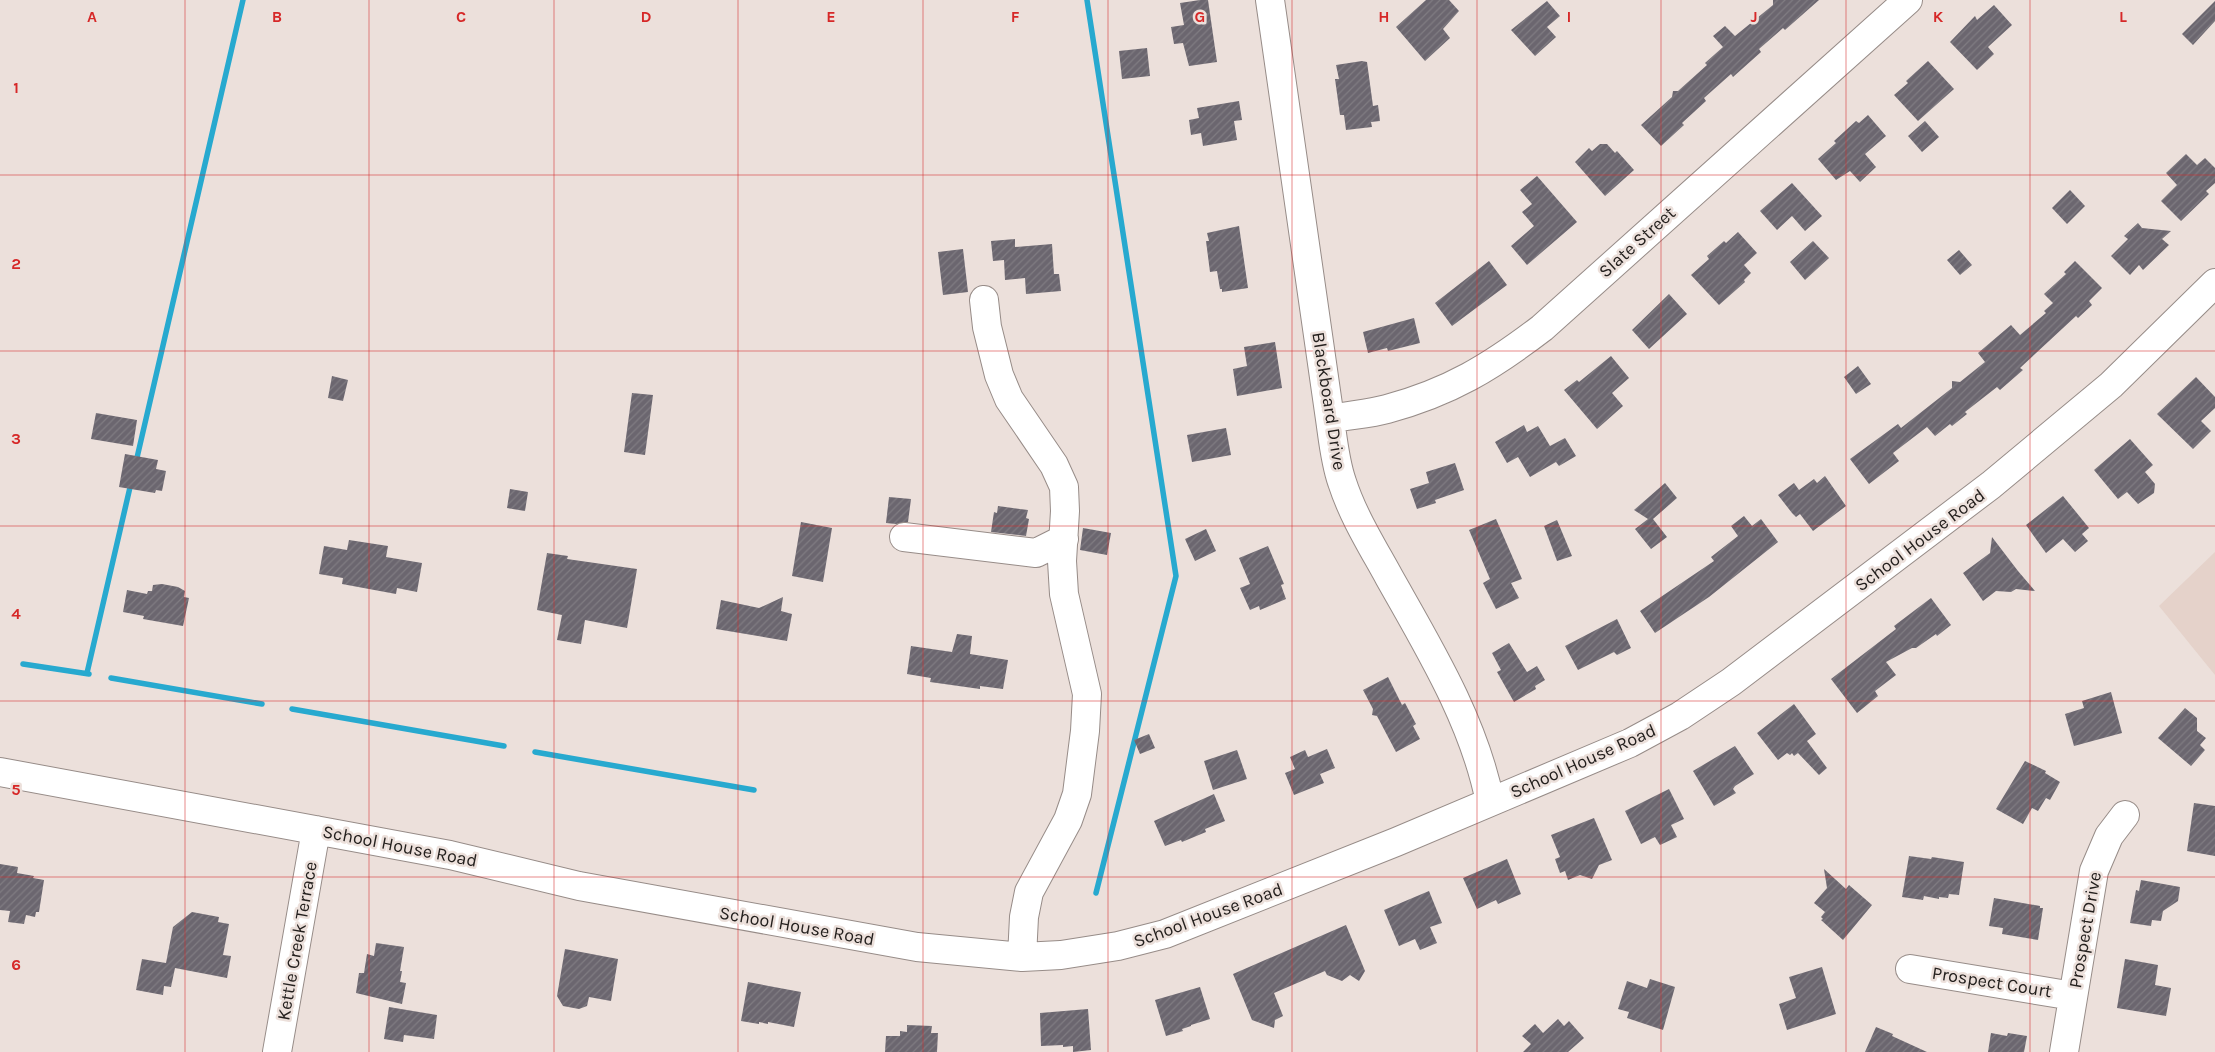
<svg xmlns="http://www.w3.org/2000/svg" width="2215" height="1052" font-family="Karla,sans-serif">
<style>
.built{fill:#e5d2ca}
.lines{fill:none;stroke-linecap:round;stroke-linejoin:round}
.stream{stroke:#27a9cf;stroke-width:5.5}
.building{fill:url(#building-hatch)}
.minor-casing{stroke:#978c88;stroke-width:30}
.minor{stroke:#fff;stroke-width:28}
.grid{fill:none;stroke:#d62828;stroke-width:1;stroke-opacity:0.55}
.labels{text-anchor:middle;stroke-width:5;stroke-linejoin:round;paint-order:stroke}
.street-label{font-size:18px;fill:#24201e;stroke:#ece0db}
.grid-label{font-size:16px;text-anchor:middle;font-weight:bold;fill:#d62828;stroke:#ece0db;stroke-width:5;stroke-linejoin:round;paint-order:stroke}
</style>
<defs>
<pattern id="building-hatch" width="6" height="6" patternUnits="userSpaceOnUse" patternTransform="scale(1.25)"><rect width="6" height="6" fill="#6b666f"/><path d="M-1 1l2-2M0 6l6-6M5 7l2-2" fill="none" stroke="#807c82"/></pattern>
</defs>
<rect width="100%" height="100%" fill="#ece0db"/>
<path class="built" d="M 2215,552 L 2215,675 L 2159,606 Z"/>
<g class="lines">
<path class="stream" d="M 1087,0 L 1176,576 L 1096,893
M 136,462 L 243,0
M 23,664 L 89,674
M 87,673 L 131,483
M 111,678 L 262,704
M 292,709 L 504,746
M 535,752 L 754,790"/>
</g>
<path class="building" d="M 1200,0 L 1208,0 L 1217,62 L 1189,66 L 1183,43 L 1174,44 L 1171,27 L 1184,25 L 1180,3 Z
M 1426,0 L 1449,0 L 1459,11 L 1443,29 L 1450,38 L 1425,61 L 1396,27 Z
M 1773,0 L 1819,0 L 1785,30 L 1783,28 L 1759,49 L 1761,52 L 1733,77 L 1731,74 L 1704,98 L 1706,101 L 1682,123 L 1684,125 L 1661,146 L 1641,125 L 1672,97 L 1673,91 L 1678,91 L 1707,65 L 1705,63 L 1723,47 L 1713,36 L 1725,26 L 1735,36 L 1773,5 Z
M 1547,1 L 1560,16 L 1547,27 L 1556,37 L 1535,56 L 1511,30 Z
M 2215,1 L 2215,21 L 2193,45 L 2182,34 Z
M 1994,5 L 2012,25 L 1988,47 L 1994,54 L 1977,70 L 1950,42 L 1975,16 L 1977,20 Z
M 1147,48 L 1150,76 L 1122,79 L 1119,51 Z
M 1362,61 L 1367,62 L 1373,106 L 1378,105 L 1380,121 L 1371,122 L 1372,127 L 1346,130 L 1344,115 L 1340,115 L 1335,79 L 1339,79 L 1336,65 Z
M 1928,61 L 1954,89 L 1918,121 L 1894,95 L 1908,83 L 1906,81 Z
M 1239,101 L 1242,120 L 1234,121 L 1237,140 L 1203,146 L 1201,133 L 1191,135 L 1189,120 L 1199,118 L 1197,108 Z
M 1868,115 L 1886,136 L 1865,154 L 1876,167 L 1860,182 L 1850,171 L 1836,180 L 1818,159 L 1836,143 L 1834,141 L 1856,121 L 1859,123 Z
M 1925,121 L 1939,137 L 1922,152 L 1908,136 Z
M 1600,144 L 1607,144 L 1615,153 L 1617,151 L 1634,170 L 1605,196 L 1575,162 L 1589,148 L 1592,151 Z
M 2186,154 L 2197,165 L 2205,158 L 2215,168 L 2215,183 L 2206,191 L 2209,194 L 2181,221 L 2161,201 L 2177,185 L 2166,173 Z
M 1537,176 L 1577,222 L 1527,265 L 1511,246 L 1534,226 L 1522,212 L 1532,204 L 1520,190 Z
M 1792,183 L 1822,216 L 1805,231 L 1792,216 L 1777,230 L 1760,211 Z
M 2070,190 L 2085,206 L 2067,224 L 2052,208 Z
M 2138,223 L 2142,228 L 2171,231 L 2162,239 L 2169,245 L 2143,270 L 2139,265 L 2130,275 L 2111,256 L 2128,239 L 2124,236 Z
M 1239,226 L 1248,288 L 1222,292 L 1222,289 L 1220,289 L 1217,271 L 1210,272 L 1206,241 L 1209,241 L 1207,233 Z
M 1738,232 L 1757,253 L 1744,265 L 1751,273 L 1744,280 L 1745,282 L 1719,305 L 1691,275 L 1709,259 L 1707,256 L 1724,241 L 1726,243 Z
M 1015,239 L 1015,247 L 1052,244 L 1054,274 L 1059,274 L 1061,291 L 1026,294 L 1025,278 L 1005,280 L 1004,260 L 993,261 L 991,241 Z
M 1813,241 L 1829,258 L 1805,280 L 1790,262 Z
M 963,249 L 968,292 L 943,295 L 938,252 Z
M 1959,250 L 1972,265 L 1960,275 L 1947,260 Z
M 1489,261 L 1507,285 L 1452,326 L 1435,303 Z
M 2075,261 L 2102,288 L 2089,301 L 2092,305 L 2078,318 L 2076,316 L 2020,368 L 2023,370 L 2000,390 L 1997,387 L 1965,412 L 1967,414 L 1952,426 L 1950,424 L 1935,436 L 1927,427 L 1893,453 L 1899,461 L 1869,484 L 1850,459 L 1898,424 L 1901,428 L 1952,388 L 1952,381 L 1960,382 L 1985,362 L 1978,353 L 2011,325 L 2020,335 L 2046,313 L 2044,311 L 2053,303 L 2044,294 L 2066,274 L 2064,272 Z
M 1669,294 L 1687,314 L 1649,349 L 1632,330 Z
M 1414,318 L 1420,343 L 1388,351 L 1387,348 L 1368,353 L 1363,332 Z
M 1275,342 L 1282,388 L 1237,396 L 1233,369 L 1247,366 L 1244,347 Z
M 1611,356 L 1629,378 L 1612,393 L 1623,406 L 1597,429 L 1564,390 L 1577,380 L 1579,382 Z
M 1858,366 L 1871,384 L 1856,394 L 1844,377 Z
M 332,376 L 348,380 L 343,401 L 328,398 Z
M 2196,377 L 2215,397 L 2215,408 L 2201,421 L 2211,431 L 2193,449 L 2157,414 Z
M 632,393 L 653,395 L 645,455 L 624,452 Z
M 96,413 L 137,420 L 133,446 L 91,439 Z
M 1524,425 L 1527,432 L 1538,426 L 1550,446 L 1565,438 L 1576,456 L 1559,466 L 1556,462 L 1530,477 L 1518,457 L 1507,463 L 1495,442 Z
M 1226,428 L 1231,455 L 1192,462 L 1187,435 Z
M 2130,439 L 2153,465 L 2145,472 L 2155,484 L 2154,493 L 2138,504 L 2127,492 L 2118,499 L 2094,470 Z
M 125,454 L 158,460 L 156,469 L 166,471 L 162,491 L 156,490 L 155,493 L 119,487 Z
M 1455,463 L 1464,490 L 1435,500 L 1436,503 L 1417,509 L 1410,489 L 1429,483 L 1426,472 Z
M 1825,476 L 1846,506 L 1813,531 L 1800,514 L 1796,517 L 1792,513 L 1778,495 L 1794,483 L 1799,490 L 1814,479 L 1817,483 Z
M 1665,483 L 1677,498 L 1653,519 L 1667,537 L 1651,549 L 1635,529 L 1648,519 L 1634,510 Z
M 510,489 L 528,492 L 525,511 L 507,508 Z
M 2063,496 L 2089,528 L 2082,534 L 2088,541 L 2075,552 L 2063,539 L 2046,553 L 2026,525 Z
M 889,497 L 911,499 L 908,522 L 896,524 L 886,523 Z
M 998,506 L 1028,510 L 1026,518 L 1029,519 L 1026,536 L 991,532 L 994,512 L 997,513 Z
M 1744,516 L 1752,526 L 1761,519 L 1778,542 L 1709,597 L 1655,633 L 1640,611 L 1714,561 L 1711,557 L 1738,536 L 1731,526 Z
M 1496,519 L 1522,579 L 1511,583 L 1519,598 L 1496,609 L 1483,583 L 1490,579 L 1469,530 Z
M 1557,520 L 1572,556 L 1557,561 L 1544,526 Z
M 801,522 L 832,528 L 823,582 L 792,576 Z
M 1083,528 L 1111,533 L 1107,555 L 1080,550 Z
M 1206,529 L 1216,551 L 1195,561 L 1185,539 Z
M 1992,537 L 2018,571 L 2035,591 L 2016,589 L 2011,592 L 1996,591 L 1983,601 L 1963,573 L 1990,553 Z
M 349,540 L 388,546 L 386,557 L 422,563 L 417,592 L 397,588 L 396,594 L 342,584 L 343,578 L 319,574 L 324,546 L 347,550 Z
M 1268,546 L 1284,584 L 1281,585 L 1286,599 L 1260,610 L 1259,606 L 1250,610 L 1240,588 L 1250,584 L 1239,558 Z
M 547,553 L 568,556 L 567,559 L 637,569 L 627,628 L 585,620 L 581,644 L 557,640 L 562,615 L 537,610 Z
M 162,584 L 178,587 L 185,591 L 184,597 L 189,598 L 183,626 L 143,619 L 144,616 L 123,612 L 127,590 L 147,594 L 148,591 L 152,591 L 153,585 Z
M 783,597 L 781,611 L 792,614 L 787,641 L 716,629 L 721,600 L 759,608 Z
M 1931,598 L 1951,625 L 1937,636 L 1936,634 L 1916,648 L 1912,648 L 1886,662 L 1896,675 L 1875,691 L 1878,696 L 1857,713 L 1831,679 L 1896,629 L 1894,626 Z
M 1617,619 L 1631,648 L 1617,655 L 1614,652 L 1578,670 L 1565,646 Z
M 957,634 L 972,636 L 970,654 L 1008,660 L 1003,689 L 980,686 L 980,689 L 930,682 L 931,678 L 907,674 L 911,646 L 952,652 Z
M 1509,643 L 1527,672 L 1537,666 L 1545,680 L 1535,686 L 1536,689 L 1514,702 L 1497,672 L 1501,670 L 1492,653 Z
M 1388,677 L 1402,705 L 1405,703 L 1416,724 L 1413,726 L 1420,739 L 1396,752 L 1377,716 L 1372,715 L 1373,709 L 1363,690 Z
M 2111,692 L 2122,733 L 2074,746 L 2065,714 L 2084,708 L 2082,701 Z
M 1794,704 L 1816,734 L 1807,741 L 1827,768 L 1819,775 L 1798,753 L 1794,756 L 1792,753 L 1790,755 L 1787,753 L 1778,760 L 1757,733 Z
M 2185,708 L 2197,718 L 2197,731 L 2206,738 L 2200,745 L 2205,750 L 2191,766 L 2158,738 Z
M 1149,734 L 1155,748 L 1140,754 L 1134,740 Z
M 1735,746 L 1754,774 L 1735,786 L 1733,789 L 1736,793 L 1714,806 L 1693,771 Z
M 1327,749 L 1335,768 L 1320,774 L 1324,783 L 1294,795 L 1285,773 L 1295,769 L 1290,757 L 1305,750 L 1308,757 Z
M 1237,750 L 1247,779 L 1213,790 L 1204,761 Z
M 2025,761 L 2046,771 L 2045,773 L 2060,782 L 2050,800 L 2046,798 L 2038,811 L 2032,808 L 2023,824 L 1996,809 Z
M 1669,789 L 1684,819 L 1671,825 L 1677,837 L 1660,845 L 1655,837 L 1641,844 L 1625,811 Z
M 1214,794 L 1225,821 L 1205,829 L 1206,832 L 1182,842 L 1181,840 L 1165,846 L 1154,821 Z
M 2194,803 L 2215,806 L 2215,856 L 2187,851 Z
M 1594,818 L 1612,860 L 1599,865 L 1592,879 L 1580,875 L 1568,880 L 1565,871 L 1560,873 L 1555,859 L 1560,857 L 1551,835 Z
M 1909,856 L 1931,859 L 1932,857 L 1964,862 L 1959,895 L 1949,894 L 1948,898 L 1939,897 L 1939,899 L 1924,896 L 1923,900 L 1902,897 Z
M 1507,859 L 1521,894 L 1498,904 L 1496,900 L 1477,909 L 1463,878 Z
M 0,864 L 18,867 L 17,873 L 34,876 L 33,878 L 44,880 L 39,912 L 36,912 L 35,917 L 26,915 L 24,924 L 8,922 L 10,911 L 0,910 Z
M 1824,869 L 1846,889 L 1849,885 L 1872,905 L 1843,940 L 1821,920 L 1823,919 L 1821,917 L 1825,912 L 1814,903 L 1827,888 Z
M 2141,880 L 2180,887 L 2178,901 L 2163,911 L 2161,921 L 2152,920 L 2151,926 L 2130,923 L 2136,890 L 2139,891 Z
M 1429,891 L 1442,923 L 1430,927 L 1437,943 L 1420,950 L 1415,939 L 1399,946 L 1384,910 Z
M 1994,898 L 2040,906 L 2040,908 L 2043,908 L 2038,940 L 2002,934 L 2003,928 L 1989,926 Z
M 192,912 L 219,917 L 218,922 L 229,924 L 223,955 L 231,956 L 227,978 L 175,968 L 171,987 L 164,986 L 163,995 L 136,990 L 142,959 L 166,963 L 173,927 Z
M 1346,925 L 1365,971 L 1359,981 L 1350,975 L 1342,981 L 1327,975 L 1325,971 L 1274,993 L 1283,1016 L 1275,1020 L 1274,1028 L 1252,1020 L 1233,974 Z
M 376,943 L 404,947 L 400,971 L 402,971 L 400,982 L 406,983 L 402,1004 L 356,993 L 359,973 L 364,973 L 367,954 L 374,956 Z
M 565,949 L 618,959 L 611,1001 L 589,997 L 587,1006 L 579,1009 L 563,1006 L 557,996 Z
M 2125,959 L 2158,965 L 2155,985 L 2171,988 L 2166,1016 L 2117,1008 Z
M 1822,967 L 1836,1014 L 1787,1030 L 1779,1004 L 1796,998 L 1789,977 Z
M 1650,979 L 1675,987 L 1663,1030 L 1627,1018 L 1629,1012 L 1618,1009 L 1627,981 L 1647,988 Z
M 748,982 L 801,992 L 794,1027 L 768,1022 L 768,1024 L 759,1022 L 759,1024 L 741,1021 Z
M 1200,987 L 1210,1019 L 1191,1025 L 1191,1026 L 1182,1029 L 1183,1031 L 1166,1036 L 1155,1000 Z
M 389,1007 L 437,1015 L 434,1039 L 404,1035 L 403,1042 L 384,1039 Z
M 1088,1009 L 1091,1050 L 1073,1052 L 1073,1046 L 1063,1047 L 1063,1045 L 1041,1046 L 1040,1013 Z
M 1558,1019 L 1564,1026 L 1569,1021 L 1584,1038 L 1568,1052 L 1523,1052 L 1531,1044 L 1522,1036 L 1535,1024 L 1543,1033 Z
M 907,1025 L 932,1026 L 931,1033 L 938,1033 L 937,1052 L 885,1052 L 886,1036 L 900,1036 L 900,1031 L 907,1032 Z
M 1876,1027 L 1893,1034 L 1892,1036 L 1927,1052 L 1865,1052 Z
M 1991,1033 L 2007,1036 L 2008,1033 L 2027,1036 L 2024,1052 L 1988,1052 Z"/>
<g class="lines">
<defs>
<path id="minor" d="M 1270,0 L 1330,419 C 1333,440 1335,462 1342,482 C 1353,516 1372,546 1389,577 C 1429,648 1474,721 1490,802
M 984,300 L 987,327 L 999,375 L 1009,399 L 1054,465 L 1064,487 L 1065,511 L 1062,561 L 1064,594 L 1087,694 L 1085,731 L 1077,794 L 1068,820 L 1029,892 L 1024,917 L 1022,957
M 1330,419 C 1349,415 1369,414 1387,409 C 1450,392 1491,367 1542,328 L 1908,0
M 904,537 L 1036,553 L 1064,539
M 0,772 L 450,855 L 579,886 L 917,947 L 1022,957 L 1061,955 L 1118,946 L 1165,934 L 1396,842 L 1630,743 L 1680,716 L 1731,682 L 1991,485 L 2111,385 L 2215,283
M 1910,969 L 2073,996
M 277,1052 L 316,830
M 2064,1052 L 2094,871 L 2109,836 L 2125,815"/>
</defs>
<use href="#minor" class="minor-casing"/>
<use href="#minor" class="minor"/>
</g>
<path class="grid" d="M 185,0 L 185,1052M 369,0 L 369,1052M 554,0 L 554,1052M 738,0 L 738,1052M 923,0 L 923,1052M 1108,0 L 1108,1052M 1292,0 L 1292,1052M 1477,0 L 1477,1052M 1661,0 L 1661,1052M 1846,0 L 1846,1052M 2030,0 L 2030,1052M 0,175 L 2215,175M 0,351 L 2215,351M 0,526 L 2215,526M 0,701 L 2215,701M 0,877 L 2215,877"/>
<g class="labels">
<g class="street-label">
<text transform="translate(1637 242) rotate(-42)" y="6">Slate Street</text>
<text transform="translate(1329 401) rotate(81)" y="6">Blackboard Drive</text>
<text transform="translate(1920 540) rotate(-37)" y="6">School House Road</text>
<text transform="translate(1583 761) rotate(-24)" y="6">School House Road</text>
<text transform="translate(400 846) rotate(11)" y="6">School House Road</text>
<text transform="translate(1208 915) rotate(-20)" y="6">School House Road</text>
<text transform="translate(797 926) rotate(10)" y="6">School House Road</text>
<text transform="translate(2085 930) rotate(-80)" y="6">Prospect Drive</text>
<text transform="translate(297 941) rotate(-80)" y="6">Kettle Creek Terrace</text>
<text transform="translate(1992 982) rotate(9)" y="6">Prospect Court</text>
</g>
</g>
<g class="grid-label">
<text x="92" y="22">A</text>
<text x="277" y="22">B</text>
<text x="461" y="22">C</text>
<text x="646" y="22">D</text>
<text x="831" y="22">E</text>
<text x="1015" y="22">F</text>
<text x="1200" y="22">G</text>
<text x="1384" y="22">H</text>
<text x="1569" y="22">I</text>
<text x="1754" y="22">J</text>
<text x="1938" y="22">K</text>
<text x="2123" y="22">L</text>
<text x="16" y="93">1</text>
<text x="16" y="269">2</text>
<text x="16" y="444">3</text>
<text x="16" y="619">4</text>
<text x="16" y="795">5</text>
<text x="16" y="970">6</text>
</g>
</svg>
